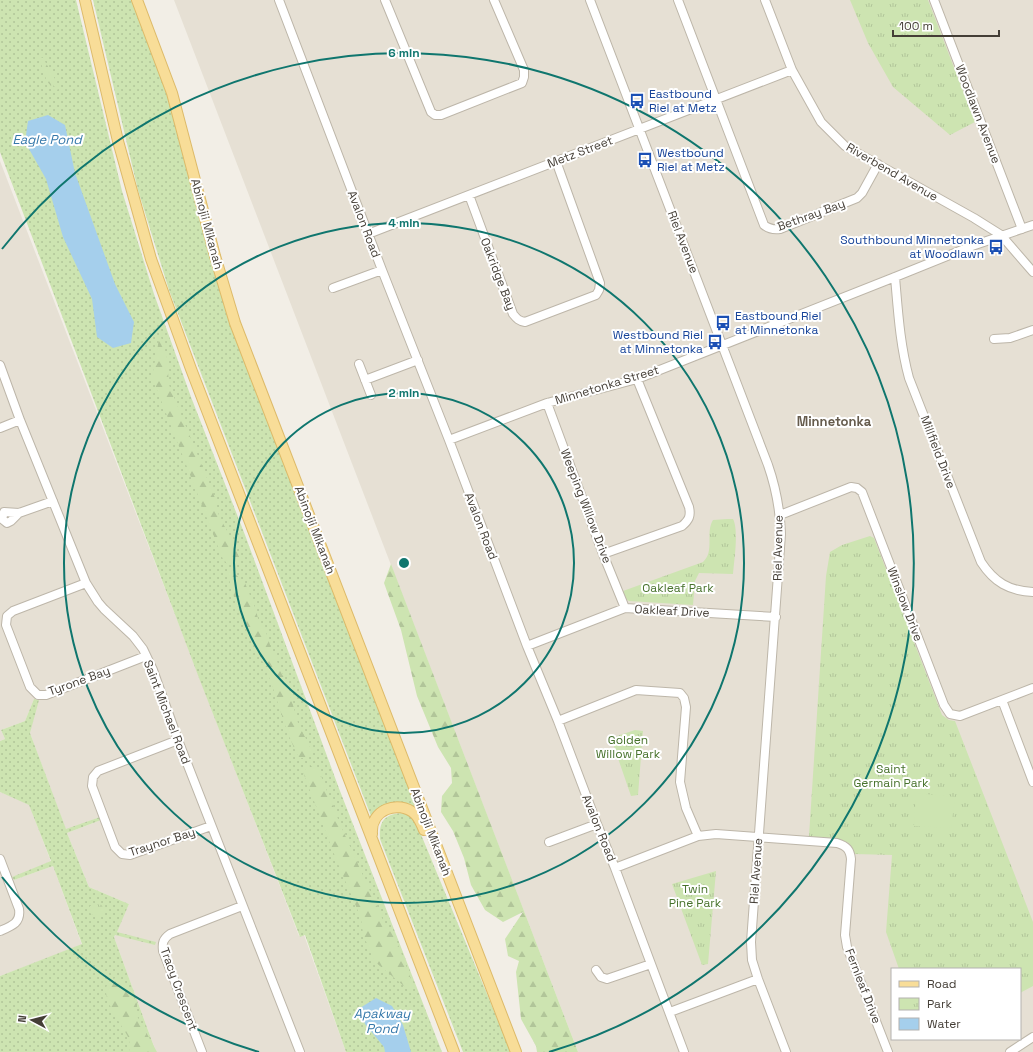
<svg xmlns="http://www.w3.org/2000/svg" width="1033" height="1052" font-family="'Space Grotesk',sans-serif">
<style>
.residential{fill:#e6e0d4;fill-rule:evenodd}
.grass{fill:url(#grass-dots)}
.forest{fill:url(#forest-firs)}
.park{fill:url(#park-tufts)}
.pitch{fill:#cde4b1}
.water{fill:#a5cfec}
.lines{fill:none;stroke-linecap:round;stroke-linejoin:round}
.minor-casing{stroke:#bdb6a9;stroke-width:10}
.major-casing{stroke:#ddba69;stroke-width:12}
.minor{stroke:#fff;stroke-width:8}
.major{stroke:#f8dd98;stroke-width:10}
.ring{fill:none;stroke:#0f766e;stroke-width:2}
.labels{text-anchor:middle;stroke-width:4;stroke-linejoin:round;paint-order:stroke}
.transit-label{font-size:12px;fill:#164399;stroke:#fff;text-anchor:start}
.street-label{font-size:12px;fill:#443e36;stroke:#fff}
.park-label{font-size:12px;fill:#47722c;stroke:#fff}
.water-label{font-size:13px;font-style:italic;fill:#3578aa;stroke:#fff}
.neighbourhood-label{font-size:13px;font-weight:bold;fill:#665c4d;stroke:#fff}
.centre{fill:#0f766e;stroke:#fff;stroke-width:2}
.ring-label{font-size:12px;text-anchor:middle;font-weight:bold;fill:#0f766e;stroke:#fff;stroke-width:4;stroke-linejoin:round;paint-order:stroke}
</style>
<defs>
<pattern id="grass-dots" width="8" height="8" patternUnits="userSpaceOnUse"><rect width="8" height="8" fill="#cde4b1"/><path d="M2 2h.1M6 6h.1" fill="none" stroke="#b1c599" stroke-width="1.8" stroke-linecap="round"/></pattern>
<pattern id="forest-firs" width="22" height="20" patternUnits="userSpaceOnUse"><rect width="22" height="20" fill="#cde4b1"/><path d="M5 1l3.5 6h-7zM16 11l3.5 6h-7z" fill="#b1c599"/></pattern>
<pattern id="park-tufts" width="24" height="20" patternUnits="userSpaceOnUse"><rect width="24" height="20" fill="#cde4b1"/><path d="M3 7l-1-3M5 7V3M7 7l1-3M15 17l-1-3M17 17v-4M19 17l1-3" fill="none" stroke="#b1c599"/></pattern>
</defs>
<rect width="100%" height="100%" fill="#f2eee6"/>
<path class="residential" d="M 174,0 L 1033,0 L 1033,1052 L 578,1052 ZM 892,969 L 1020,969 L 1020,1039 L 892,1039 Z
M 0,161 L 299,936 L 304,935 L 346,1052 L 156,1052 L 114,937 L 129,904 L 89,887 L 67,833 L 101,820 L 100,817 L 66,830 L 30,733 L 34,699 L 25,721 L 1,730 L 5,739 L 0,741 Z
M 0,792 L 29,804 L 51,862 L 13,877 L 14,880 L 53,866 L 82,945 L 0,976 Z"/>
<path class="grass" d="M 0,0 L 76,0 L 122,191 L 154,294 L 191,397 L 245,535 L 340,791 L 442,1052 L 346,1052 L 305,935 L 300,937 L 199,678 L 0,152 Z
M 93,0 L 133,0 L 169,93 L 210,252 L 418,809 L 416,810 C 399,799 384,801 371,816 L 169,290 L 138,190 Z
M 34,699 L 39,700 L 30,733 L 66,829 L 100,817 L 101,820 L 67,833 L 89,887 L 129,904 L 117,932 L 156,942 L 155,945 L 115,935 L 114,937 L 156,1052 L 0,1052 L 0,976 L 82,944 L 53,866 L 14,880 L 12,877 L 51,861 L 29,805 L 0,792 L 0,741 L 5,739 L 1,730 L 25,721 Z
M 400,813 L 409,815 L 415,820 L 511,1052 L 463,1052 L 380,839 C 379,823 383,815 400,813 Z"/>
<path class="forest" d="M 40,57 L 43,58 L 59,86 L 58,90 L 52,84 L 51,86 L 46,80 L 45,72 L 43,71 Z
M 160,334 L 167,358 L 169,385 L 215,498 L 219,516 L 233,542 L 240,559 C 234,565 231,566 224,562 L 152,377 Z
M 391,564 L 578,1052 L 537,1052 L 536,1046 L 521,1019 L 516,972 L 519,961 L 508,956 L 505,939 L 523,912 L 503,922 L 485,910 L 471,885 L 464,858 L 453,831 L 441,812 L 442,796 L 452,783 L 451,768 L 438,747 L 417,696 L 401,630 L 384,583 Z
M 228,572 L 235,574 L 245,583 L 256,610 L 259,623 L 265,629 L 271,648 L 284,677 L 291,698 L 298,723 L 313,753 L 306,758 L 299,758 C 284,730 278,698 266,669 C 252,637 233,607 228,572 Z
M 309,765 L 319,771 L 340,824 L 386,927 L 394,934 L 414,987 L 410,991 L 374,961 L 363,934 L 361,918 L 336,859 L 303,772 Z
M 116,978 L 122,980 L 128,985 L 137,1004 L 137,1016 L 157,1052 L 129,1052 C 130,1046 130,1042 128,1037 C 122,1024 90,986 116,978 Z"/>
<path class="park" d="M 850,0 L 928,0 L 975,122 L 950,135 L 893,87 L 868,43 Z
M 727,519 L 733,519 C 739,530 734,561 733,574 L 699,573 L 695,581 L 693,605 L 629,601 L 626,599 L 623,591 L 703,562 C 715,551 705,533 713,520 Z
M 870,536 L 874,538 L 942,715 L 949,720 L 955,721 L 1033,922 L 1033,986 L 1020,993 L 1020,969 L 899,969 L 886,932 L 892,855 L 854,854 L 849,843 L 840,840 L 810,837 L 809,836 L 826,576 L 830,552 L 842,545 Z
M 635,730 L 643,731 L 638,795 L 631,796 L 611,738 Z
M 716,871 L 708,964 L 702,965 L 672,884 Z
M 96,904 L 102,905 L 105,915 L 102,917 L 91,914 L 89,911 L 90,906 Z"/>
<path class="pitch" d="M 916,793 L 955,797 L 951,828 L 914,826 Z"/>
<path class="water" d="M 48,115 L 65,125 L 75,173 L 115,284 L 134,322 L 131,343 L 113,348 L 97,337 L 92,299 L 63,237 L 46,179 L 25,142 L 28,121 Z
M 376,998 L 392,1006 L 403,1025 L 411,1052 L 385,1052 L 384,1047 L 365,1024 L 360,1008 Z"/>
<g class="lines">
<defs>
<path id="minor" d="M 279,0 L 382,270 L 449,440 L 527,646 L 558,721 L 597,824 L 615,868 L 684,1052
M 385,0 L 431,112 L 435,115 L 441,115 L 522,83 L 524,77 L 524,70 L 494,0
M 590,0 L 768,465 C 776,488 780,510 781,534 L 751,942 L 752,960 L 758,979 L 786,1052
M 678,0 L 764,225 C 769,229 773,230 780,229 L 857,198 L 862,193 L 878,164
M 765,0 L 792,70 L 821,122 L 845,146 L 974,218 L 1001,235 L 1033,272
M 934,0 L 1022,229
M 469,195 L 513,314 C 517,319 519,321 525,322 L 596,295 L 599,290 L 600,283 L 556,161
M 368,234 L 792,70
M 895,277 C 898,311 900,345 909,378 L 981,562 C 994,582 1009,591 1033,592
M 333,288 L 382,270
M 994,339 L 1010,338 L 1033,330
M 359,364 L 371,395
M 0,365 L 20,420 L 86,583 L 98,602 L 104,609 L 133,636 L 143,649 L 153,670 L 178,740 L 300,1052
M 365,380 L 418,360
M 547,403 L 603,554 L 625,608
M 0,428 L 20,420
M 449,440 L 547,403 L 637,379 L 895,277 L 972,246 L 1033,225
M 19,513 L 11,521 L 7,523 L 2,519 L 4,512 L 19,513 L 53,501
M 780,515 L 851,487 L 857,488 L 862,492 L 944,705 L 950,714 L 960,716 L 1033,688
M 603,554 L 682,526 C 689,520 691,516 689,507 L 637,379
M 86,583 L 13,611 L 7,616 L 6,625 L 30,687 L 38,695 L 46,695 L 146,656
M 527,646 L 625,608 L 776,617
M 1002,700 L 1033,782
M 558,721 L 636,690 L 680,693 L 684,698 L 686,707 L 680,782 L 686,808 L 698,836
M 178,740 L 98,771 L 93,777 L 92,786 L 115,847 L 122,854 L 130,855 L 211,826
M 549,842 L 597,824
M 0,859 L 19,909 C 21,923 12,926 0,931
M 615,868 L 698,836 L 716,834 L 837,843 C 847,846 850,850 851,859 L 845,935 L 847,947 L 888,1052
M 596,970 L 601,977 L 607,979 L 651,964
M 670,1012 L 758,979
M 202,1052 L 163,951 C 162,943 163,939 170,934 L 242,906
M 1010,1052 L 1033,1037"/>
<path id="major" d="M 85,0 L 118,141 L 151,259 L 191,369 L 454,1052
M 137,0 L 172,93 L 215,256 L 235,323 L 516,1052
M 372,834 C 370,810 398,799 415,814 C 419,818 422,825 424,830"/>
</defs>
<use href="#minor" class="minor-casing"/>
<use href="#major" class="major-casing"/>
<use href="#minor" class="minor"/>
<use href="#major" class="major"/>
</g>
<g class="ring">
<circle cx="404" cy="563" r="170"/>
<circle cx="404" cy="563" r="340"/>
<path d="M259 1052A510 510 0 0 1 2 877M2 249A510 510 0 1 1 549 1052"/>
</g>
<defs>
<symbol id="bus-bare" viewBox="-9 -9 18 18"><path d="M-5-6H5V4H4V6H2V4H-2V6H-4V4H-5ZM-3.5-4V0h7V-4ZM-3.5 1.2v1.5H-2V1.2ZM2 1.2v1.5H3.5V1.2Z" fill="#1a4fb4" stroke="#fff" stroke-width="2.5" paint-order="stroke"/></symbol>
</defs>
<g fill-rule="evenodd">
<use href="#bus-bare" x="626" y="90" width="22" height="22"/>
<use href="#bus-bare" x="634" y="149" width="22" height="22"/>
<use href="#bus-bare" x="985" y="236" width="22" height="22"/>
<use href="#bus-bare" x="712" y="312" width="22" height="22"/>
<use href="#bus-bare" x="704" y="331" width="22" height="22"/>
</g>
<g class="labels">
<g class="transit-label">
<text x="649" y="98">Eastbound<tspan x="649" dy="14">Riel at Metz</tspan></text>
<text x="657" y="157">Westbound<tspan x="657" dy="14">Riel at Metz</tspan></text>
<text x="984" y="244" text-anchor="end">Southbound Minnetonka<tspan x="984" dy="14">at Woodlawn</tspan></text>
<text x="735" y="320">Eastbound Riel<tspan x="735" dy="14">at Minnetonka</tspan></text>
<text x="703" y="339" text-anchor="end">Westbound Riel<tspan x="703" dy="14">at Minnetonka</tspan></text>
</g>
<g class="street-label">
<text transform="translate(978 114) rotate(69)" y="4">Woodlawn Avenue</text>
<text transform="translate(580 152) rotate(-21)" y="4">Metz Street</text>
<text transform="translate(892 172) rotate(30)" y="4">Riverbend Avenue</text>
<text transform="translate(811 215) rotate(-20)" y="4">Bethray Bay</text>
<text transform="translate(207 224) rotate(75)" y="4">Abinojii Mikanah</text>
<text transform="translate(364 224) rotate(69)" y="4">Avalon Road</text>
<text transform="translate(683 242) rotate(69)" y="4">Riel Avenue</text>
<text transform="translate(498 274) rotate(69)" y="4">Oakridge Bay</text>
<text transform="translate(607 385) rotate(-17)" y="4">Minnetonka Street</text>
<text transform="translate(938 452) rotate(69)" y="4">Millfield Drive</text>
<text transform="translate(586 506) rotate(69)" y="4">Weeping Willow Drive</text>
<text transform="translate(481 526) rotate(69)" y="4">Avalon Road</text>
<text transform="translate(315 530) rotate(69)" y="4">Abinojii Mikanah</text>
<text transform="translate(778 548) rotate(-89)" y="4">Riel Avenue</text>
<text transform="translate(905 604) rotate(69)" y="4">Winslow Drive</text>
<text transform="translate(672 611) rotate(3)" y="4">Oakleaf Drive</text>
<text transform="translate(79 681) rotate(-20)" y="4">Tyrone Bay</text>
<text transform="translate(167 712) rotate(69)" y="4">Saint Michael Road</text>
<text transform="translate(599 828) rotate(68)" y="4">Avalon Road</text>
<text transform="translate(431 832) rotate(69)" y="4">Abinojii Mikanah</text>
<text transform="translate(162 842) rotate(-18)" y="4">Traynor Bay</text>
<text transform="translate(756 871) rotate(-86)" y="4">Riel Avenue</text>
<text transform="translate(863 986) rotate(69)" y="4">Fernleaf Drive</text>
<text transform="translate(179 989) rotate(70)" y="4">Tracy Crescent</text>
</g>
<g class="park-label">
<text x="678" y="592">Oakleaf Park</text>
<text x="628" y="744">Golden<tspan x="628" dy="14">Willow Park</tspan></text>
<text x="891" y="773">Saint<tspan x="891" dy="14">Germain Park</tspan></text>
<text x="695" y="893">Twin<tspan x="695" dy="14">Pine Park</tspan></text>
</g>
<g class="water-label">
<text x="47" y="144">Eagle Pond</text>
<text x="382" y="1018">Apakway<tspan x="382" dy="15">Pond</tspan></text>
</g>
<g class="neighbourhood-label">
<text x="834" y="426">Minnetonka</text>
</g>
</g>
<circle cx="404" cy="563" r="6" class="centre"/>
<g class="ring-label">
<text x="404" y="57">6 min</text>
<text x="404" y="227">4 min</text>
<text x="404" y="397">2 min</text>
</g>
<rect x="891" y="968" width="130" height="72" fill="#ffffff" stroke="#b4b2af"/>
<rect x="899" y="981" width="20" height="6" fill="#f8dd98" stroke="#b4b2af"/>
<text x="927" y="988" font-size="12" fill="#443e36">Road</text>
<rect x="899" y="998" width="20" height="12" fill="url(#park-tufts)" stroke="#b4b2af"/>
<text x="927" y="1008" font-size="12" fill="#443e36">Park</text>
<rect x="899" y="1018" width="20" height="12" fill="#a5cfec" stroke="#b4b2af"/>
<text x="927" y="1028" font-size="12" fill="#443e36">Water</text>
<g transform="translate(32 1020) rotate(277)" stroke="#ffffff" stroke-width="3" paint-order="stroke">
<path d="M0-3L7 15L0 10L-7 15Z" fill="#443e36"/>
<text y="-6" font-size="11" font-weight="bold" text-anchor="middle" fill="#443e36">N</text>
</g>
<path d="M893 30v6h106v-6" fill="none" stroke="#443e36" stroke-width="2"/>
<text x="899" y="30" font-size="12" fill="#443e36" stroke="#ffffff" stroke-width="3" paint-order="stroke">100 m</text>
</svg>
